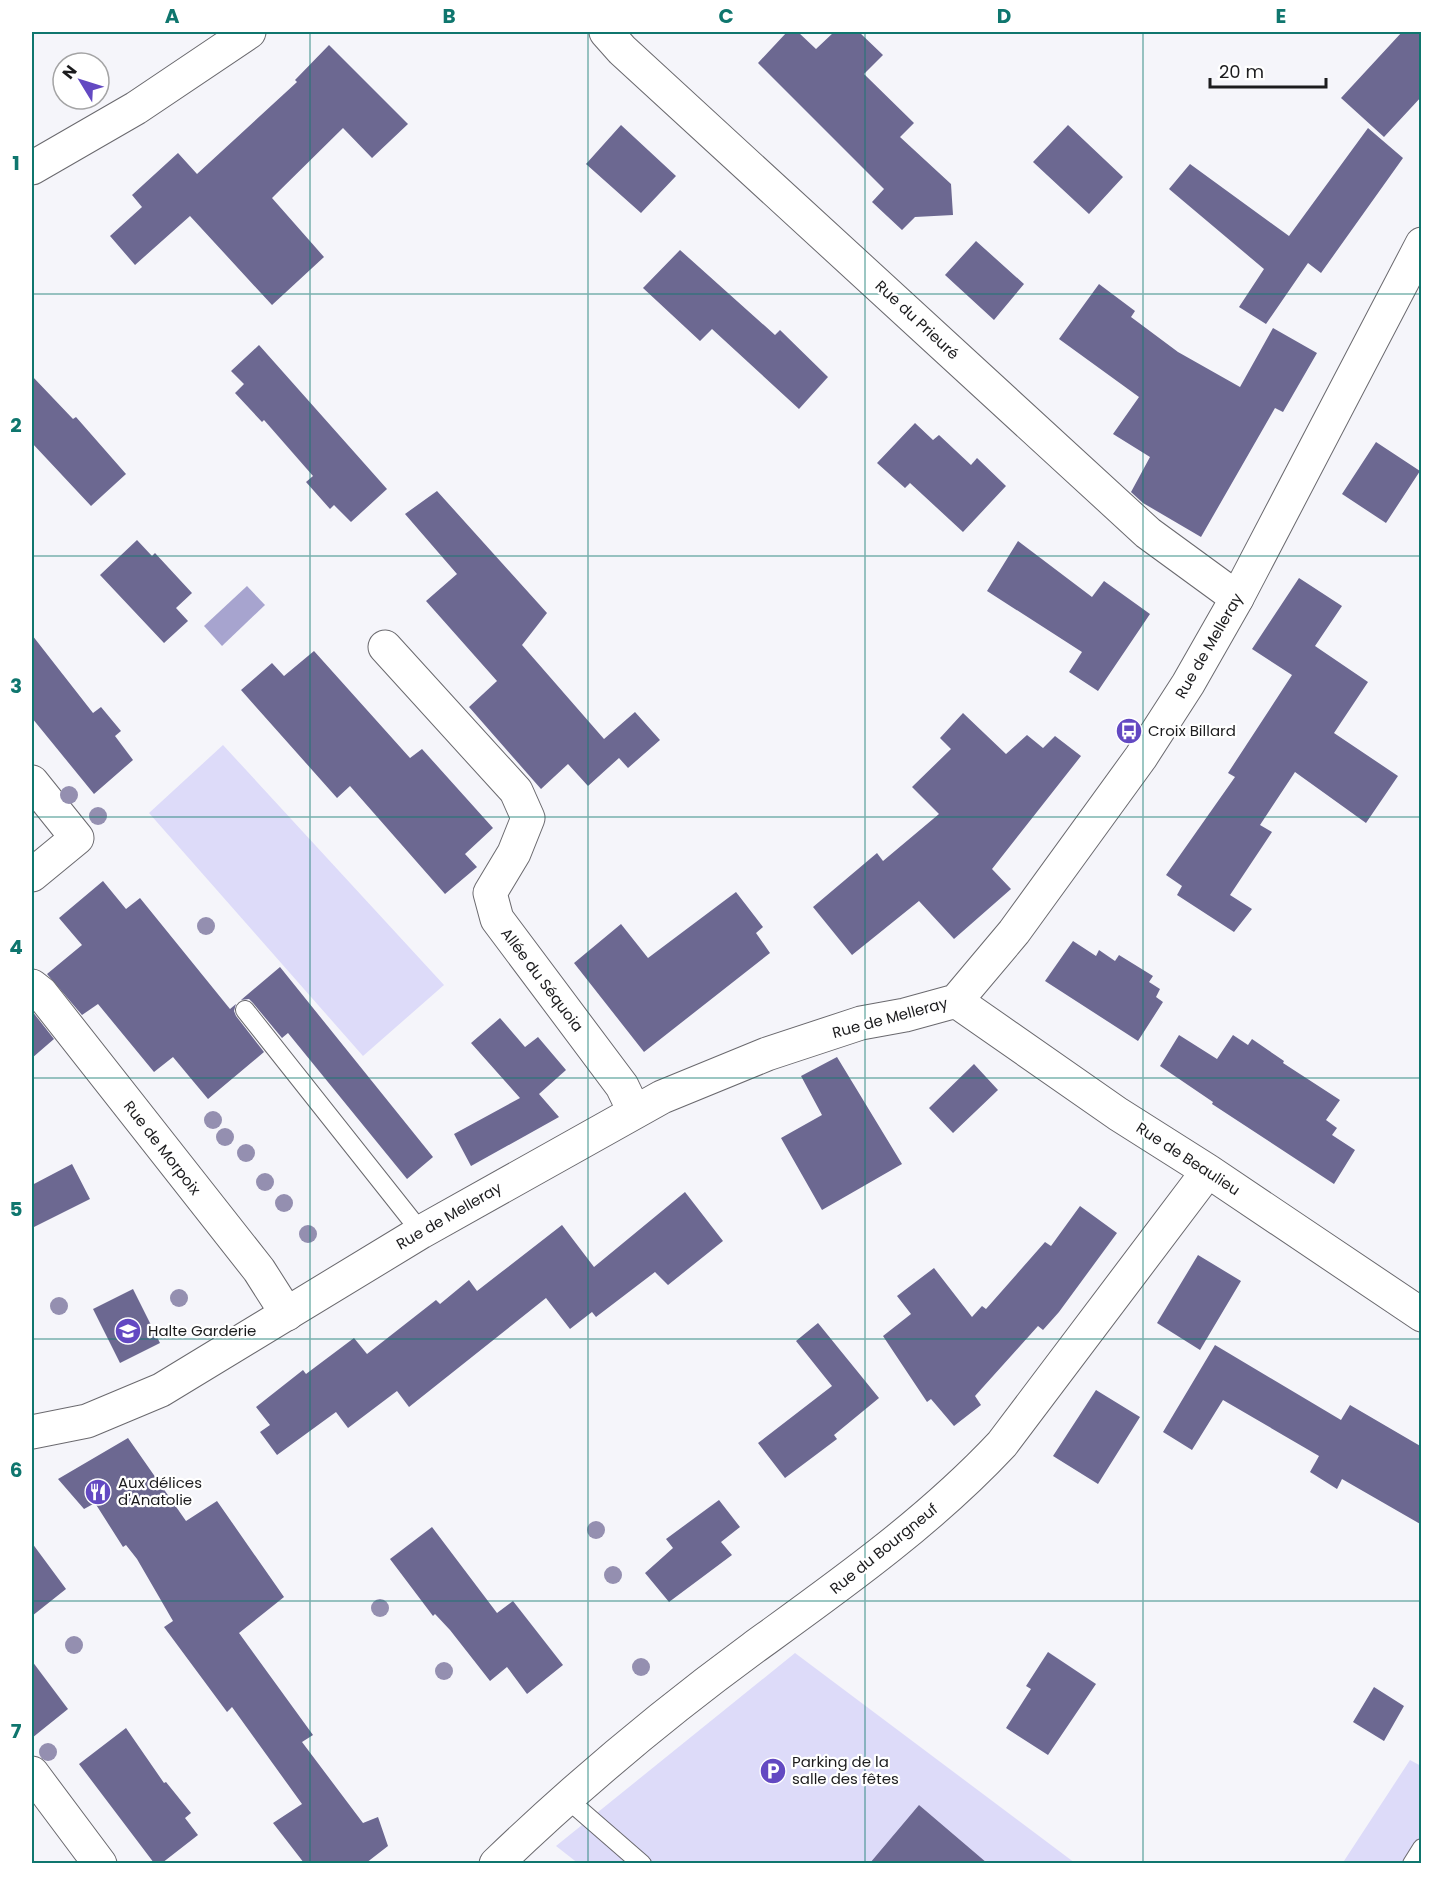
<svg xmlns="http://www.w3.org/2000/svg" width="1453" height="1895" font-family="Poppins,sans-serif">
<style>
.green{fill:#dddbf9}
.water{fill:#a7a4cf}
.building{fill:#6c6891}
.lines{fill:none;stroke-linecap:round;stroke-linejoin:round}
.service-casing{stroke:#6a696e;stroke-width:20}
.minor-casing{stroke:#6a696e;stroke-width:35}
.tertiary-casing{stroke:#6a696e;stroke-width:35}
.service{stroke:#fff;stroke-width:18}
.minor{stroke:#fff;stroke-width:33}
.tertiary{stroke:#fff;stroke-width:33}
.tree{fill:#948fb0}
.grid{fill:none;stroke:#0f766e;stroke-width:1.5;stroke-opacity:0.55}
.labels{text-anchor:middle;stroke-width:4.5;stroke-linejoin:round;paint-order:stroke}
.street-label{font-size:15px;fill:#1c1c1e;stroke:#fff}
.poi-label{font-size:15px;fill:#1c1c1e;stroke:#fff;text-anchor:start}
.neatline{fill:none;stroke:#0f766e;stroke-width:2}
.grid-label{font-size:20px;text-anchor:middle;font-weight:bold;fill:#0f766e}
</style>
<rect width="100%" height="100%" fill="#f5f5fa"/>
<path class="green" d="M 223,745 L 444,985 L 363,1056 L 149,813 Z
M 795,1653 L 1075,1863 L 579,1864 L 556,1846 Z
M 1410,1760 L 1421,1766 L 1421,1863 L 1342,1864 Z"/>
<path class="water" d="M 247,586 L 265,605 L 222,646 L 204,626 Z"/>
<path class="building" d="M 787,32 L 798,32 L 816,49 L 834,32 L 859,32 L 883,55 L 864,74 L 914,123 L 900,137 L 951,184 L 953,215 L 915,217 L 902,230 L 872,202 L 884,189 L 758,63 Z
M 1402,32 L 1422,32 L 1422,96 L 1384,137 L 1341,98 Z
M 329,45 L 408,124 L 372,158 L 343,128 L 272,198 L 324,257 L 272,305 L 190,216 L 135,265 L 110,236 L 142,207 L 132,195 L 178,153 L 197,174 L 297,82 L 295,80 Z
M 621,125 L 676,176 L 641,213 L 586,164 Z
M 1068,125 L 1123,177 L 1089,214 L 1033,162 Z
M 1368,128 L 1403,158 L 1321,273 L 1308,263 L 1266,324 L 1239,307 L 1264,269 L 1169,189 L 1190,164 L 1289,236 Z
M 976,241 L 1024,284 L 994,320 L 945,275 Z
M 680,250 L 775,335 L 780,330 L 828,377 L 799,409 L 712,329 L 700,341 L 643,288 Z
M 1099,284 L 1135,311 L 1131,317 L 1178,352 L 1240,387 L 1273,328 L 1317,353 L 1283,412 L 1275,408 L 1201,537 L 1143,503 L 1131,492 L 1150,457 L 1113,434 L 1139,397 L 1059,339 Z
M 259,345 L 387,489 L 351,522 L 334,505 L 330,509 L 306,482 L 313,476 L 264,420 L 262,422 L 235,393 L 244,384 L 231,371 Z
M 32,376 L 73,419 L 76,417 L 126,474 L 91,506 L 32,443 Z
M 915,423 L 933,440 L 939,435 L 971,465 L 977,458 L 1006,486 L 963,532 L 910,483 L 905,488 L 877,463 Z
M 1376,442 L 1420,471 L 1386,523 L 1342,494 Z
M 437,491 L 547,613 L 522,645 L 604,739 L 635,712 L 660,740 L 628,768 L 619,758 L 588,786 L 568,764 L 541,789 L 469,707 L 497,681 L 426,601 L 457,574 L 405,514 Z
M 137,540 L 152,556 L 155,553 L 192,593 L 176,608 L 188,621 L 164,643 L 100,575 Z
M 1018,541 L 1092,597 L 1104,581 L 1150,614 L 1098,691 L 1069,672 L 1082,652 L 987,591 Z
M 1299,578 L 1342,606 L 1315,646 L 1368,682 L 1334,733 L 1398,776 L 1366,823 L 1295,772 L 1260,825 L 1272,832 L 1230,895 L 1252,909 L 1234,932 L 1177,895 L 1182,886 L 1166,875 L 1235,777 L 1228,773 L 1292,675 L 1252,649 Z
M 32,635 L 93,713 L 101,707 L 121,731 L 115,736 L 133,760 L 94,794 L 32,718 Z
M 314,651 L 410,758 L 422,749 L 493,828 L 465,854 L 477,867 L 445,894 L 350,786 L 337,798 L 241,690 L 272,663 L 284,676 Z
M 963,713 L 1006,754 L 1027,735 L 1043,748 L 1055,736 L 1081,756 L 992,869 L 1011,889 L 954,939 L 919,901 L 852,955 L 813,907 L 877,853 L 883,861 L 939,814 L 912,787 L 951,749 L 940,738 Z
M 103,881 L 126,909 L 140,898 L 230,1009 L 236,1004 L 234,1011 L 236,1016 L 264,1052 L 208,1099 L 173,1057 L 154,1072 L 98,1004 L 82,1015 L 47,974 L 82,945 L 59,918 Z
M 736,892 L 763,927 L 756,933 L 770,953 L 644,1052 L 574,963 L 621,924 L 648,958 Z
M 1073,941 L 1096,956 L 1099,950 L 1115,961 L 1119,955 L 1153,976 L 1149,982 L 1160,989 L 1156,997 L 1163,1002 L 1138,1041 L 1045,981 Z
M 280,967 L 433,1157 L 407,1179 L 288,1033 L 282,1038 L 253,1003 L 249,999 L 241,1000 Z
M 32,1011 L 54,1039 L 32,1058 Z
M 500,1018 L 525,1047 L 538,1037 L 566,1070 L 539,1094 L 559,1117 L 471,1166 L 454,1134 L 520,1098 L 471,1043 Z
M 1179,1035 L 1217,1059 L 1233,1035 L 1248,1045 L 1252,1039 L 1284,1061 L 1283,1063 L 1340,1100 L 1326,1120 L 1337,1128 L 1332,1135 L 1355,1150 L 1334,1184 L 1212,1104 L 1213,1102 L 1160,1066 Z
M 837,1057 L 902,1164 L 822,1210 L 781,1138 L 822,1115 L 801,1076 Z
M 974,1064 L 998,1090 L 953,1133 L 929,1108 Z
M 72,1164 L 90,1199 L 32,1228 L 32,1185 Z
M 685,1192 L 723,1241 L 668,1285 L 655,1272 L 596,1317 L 592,1312 L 570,1329 L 546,1298 L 409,1407 L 397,1391 L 348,1428 L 336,1412 L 277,1455 L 260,1432 L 270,1425 L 256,1407 L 303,1370 L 306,1374 L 354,1338 L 367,1354 L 436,1300 L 440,1304 L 469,1280 L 477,1291 L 562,1225 L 594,1267 Z
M 1080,1206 L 1117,1233 L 1059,1312 L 1043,1330 L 1038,1326 L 975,1396 L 981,1405 L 954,1426 L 931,1399 L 927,1402 L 883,1336 L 911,1314 L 897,1296 L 934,1268 L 972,1317 L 982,1306 L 986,1309 L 1045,1242 L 1051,1246 Z
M 1198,1255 L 1241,1281 L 1200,1350 L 1157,1323 Z
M 133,1289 L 160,1343 L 120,1363 L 93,1309 Z
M 818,1323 L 879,1398 L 834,1435 L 837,1439 L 785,1478 L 758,1443 L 832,1386 L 796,1341 Z
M 1215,1345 L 1341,1420 L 1350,1405 L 1422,1447 L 1422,1525 L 1342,1479 L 1337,1489 L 1310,1472 L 1319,1456 L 1223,1400 L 1192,1450 L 1163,1432 Z
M 1096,1390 L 1140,1417 L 1098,1484 L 1053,1456 Z
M 128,1438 L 186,1521 L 217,1501 L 284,1597 L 239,1633 L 313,1735 L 302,1742 L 363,1823 L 378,1817 L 388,1846 L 366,1863 L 304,1863 L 273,1823 L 302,1804 L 232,1707 L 227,1712 L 164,1627 L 173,1621 L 137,1559 L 126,1545 L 123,1547 L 95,1503 L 84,1509 L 58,1479 Z
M 719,1500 L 740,1527 L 721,1542 L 732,1555 L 669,1602 L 645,1573 L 673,1548 L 666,1539 Z
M 432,1527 L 497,1613 L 513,1601 L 563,1665 L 527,1694 L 507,1667 L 490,1681 L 450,1630 L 435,1614 L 433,1616 L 390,1559 Z
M 32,1543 L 66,1589 L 32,1616 Z
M 1048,1652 L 1096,1684 L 1048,1755 L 1006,1728 L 1031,1689 L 1026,1686 Z
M 32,1661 L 68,1709 L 32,1738 Z
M 1374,1687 L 1404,1706 L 1384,1741 L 1353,1722 Z
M 126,1728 L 164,1783 L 166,1782 L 191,1813 L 185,1818 L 198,1835 L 162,1863 L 154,1863 L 79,1764 Z
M 919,1805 L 987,1863 L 870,1863 Z"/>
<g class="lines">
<defs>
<path id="service" d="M 245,1010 L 421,1232
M 565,1797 L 642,1864
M 1412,1864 L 1422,1848"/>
<path id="minor" d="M 606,32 L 622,50 L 1148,533 L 1237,598
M 385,647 L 516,791 L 528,818 L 514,853 L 490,893 L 497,919 L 622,1086 L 634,1111
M 32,782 L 77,838 L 32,875
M 32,986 L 41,993 L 259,1270 L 287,1314
M 32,1773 L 100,1864"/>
<path id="tertiary" d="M 32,168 L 136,108 L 249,32
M 956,1001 L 1118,1114 L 1208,1171 L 1422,1315
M 32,1432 L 87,1421 L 161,1390 L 421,1232 L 662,1097 L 767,1054 L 861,1023 L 905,1015 L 956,1001 L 1014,932 L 1141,757 L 1188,684 L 1237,598 L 1422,244
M 496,1864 C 577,1786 663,1714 753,1648 C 840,1585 929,1522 1002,1444 L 1208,1171"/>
</defs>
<use href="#service" class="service-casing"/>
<use href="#minor" class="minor-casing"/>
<use href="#tertiary" class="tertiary-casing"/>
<use href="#service" class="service"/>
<use href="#minor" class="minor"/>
<use href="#tertiary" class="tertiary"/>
</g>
<g class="tree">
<circle cx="69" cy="795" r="9"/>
<circle cx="98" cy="816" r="9"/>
<circle cx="206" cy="926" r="9"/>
<circle cx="213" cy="1120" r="9"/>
<circle cx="225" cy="1137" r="9"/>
<circle cx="246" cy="1153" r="9"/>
<circle cx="265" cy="1182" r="9"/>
<circle cx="284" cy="1203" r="9"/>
<circle cx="308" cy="1234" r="9"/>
<circle cx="179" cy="1298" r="9"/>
<circle cx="59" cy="1306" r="9"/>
<circle cx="596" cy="1530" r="9"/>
<circle cx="613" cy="1575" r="9"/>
<circle cx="380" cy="1608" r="9"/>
<circle cx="74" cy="1645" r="9"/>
<circle cx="641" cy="1667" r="9"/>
<circle cx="444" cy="1671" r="9"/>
<circle cx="48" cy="1752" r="9"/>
</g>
<path class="grid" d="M 310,32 L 310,1864M 588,32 L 588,1864M 865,32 L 865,1864M 1143,32 L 1143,1864M 32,294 L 1422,294M 32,556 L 1422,556M 32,817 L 1422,817M 32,1078 L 1422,1078M 32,1339 L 1422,1339M 32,1601 L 1422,1601"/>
<defs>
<symbol id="bus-disc" viewBox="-11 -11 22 22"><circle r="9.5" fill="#6349c2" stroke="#fff"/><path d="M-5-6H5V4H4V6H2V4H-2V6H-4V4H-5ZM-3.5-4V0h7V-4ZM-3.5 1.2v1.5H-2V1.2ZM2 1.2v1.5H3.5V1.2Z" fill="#fff"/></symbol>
<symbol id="school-disc" viewBox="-11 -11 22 22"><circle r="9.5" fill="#6349c2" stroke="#fff"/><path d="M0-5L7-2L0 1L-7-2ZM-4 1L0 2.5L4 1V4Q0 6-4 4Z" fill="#fff"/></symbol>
<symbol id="restaurant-disc" viewBox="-11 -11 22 22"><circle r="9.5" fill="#6349c2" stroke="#fff"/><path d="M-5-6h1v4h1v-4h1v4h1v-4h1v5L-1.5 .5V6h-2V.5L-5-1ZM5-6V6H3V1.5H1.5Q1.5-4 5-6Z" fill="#fff"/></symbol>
<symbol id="parking-disc" viewBox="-11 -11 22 22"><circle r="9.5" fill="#6349c2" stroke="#fff"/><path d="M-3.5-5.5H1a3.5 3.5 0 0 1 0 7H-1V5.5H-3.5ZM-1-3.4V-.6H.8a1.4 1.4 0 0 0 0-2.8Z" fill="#fff"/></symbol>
</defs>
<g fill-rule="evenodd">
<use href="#bus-disc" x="1114" y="716" width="30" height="30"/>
<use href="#school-disc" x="113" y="1316" width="30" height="30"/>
<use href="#restaurant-disc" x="83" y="1477" width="30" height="30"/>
<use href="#parking-disc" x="758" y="1756" width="30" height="30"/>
</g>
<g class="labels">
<g class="street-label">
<text transform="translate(917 320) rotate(43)" y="5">Rue du Prieuré</text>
<text transform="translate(1209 646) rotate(-60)" y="5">Rue de Melleray</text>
<text transform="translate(542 980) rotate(53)" y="5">Allée du Séquoia</text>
<text transform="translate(890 1018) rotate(-15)" y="5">Rue de Melleray</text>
<text transform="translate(162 1148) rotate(52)" y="5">Rue de Morpoix</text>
<text transform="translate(1188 1159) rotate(33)" y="5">Rue de Beaulieu</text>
<text transform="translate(449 1216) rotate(-30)" y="5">Rue de Melleray</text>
<text transform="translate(884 1549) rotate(-39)" y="5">Rue du Bourgneuf</text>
</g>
<g class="poi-label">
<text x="1148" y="736">Croix Billard</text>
<text x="148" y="1336">Halte Garderie</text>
<text x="118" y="1488">Aux délices<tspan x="118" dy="17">d'Anatolie</tspan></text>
<text x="792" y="1767">Parking de la<tspan x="792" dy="17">salle des fêtes</tspan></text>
</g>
</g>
<rect width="1453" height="1895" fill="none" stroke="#ffffff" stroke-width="66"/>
<g transform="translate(81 81) rotate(308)"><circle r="28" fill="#ffffff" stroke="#a4a4a5" stroke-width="1.5"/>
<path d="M0-4.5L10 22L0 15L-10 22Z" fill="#6349c2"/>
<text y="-9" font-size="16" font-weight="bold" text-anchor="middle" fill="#1c1c1e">N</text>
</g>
<path d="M1210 78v9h116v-9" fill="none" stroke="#1c1c1e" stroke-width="3"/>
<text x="1219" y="78" font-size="18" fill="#1c1c1e" stroke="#ffffff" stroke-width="4.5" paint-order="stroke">20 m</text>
<rect x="33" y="33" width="1387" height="1829" class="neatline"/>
<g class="grid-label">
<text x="172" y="23">A</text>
<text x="449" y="23">B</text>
<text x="726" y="23">C</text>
<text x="1004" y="23">D</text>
<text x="1281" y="23">E</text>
<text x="16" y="170">1</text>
<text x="16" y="432">2</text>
<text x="16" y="693">3</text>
<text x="16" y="954">4</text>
<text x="16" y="1216">5</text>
<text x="16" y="1477">6</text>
<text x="16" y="1738">7</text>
</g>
</svg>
